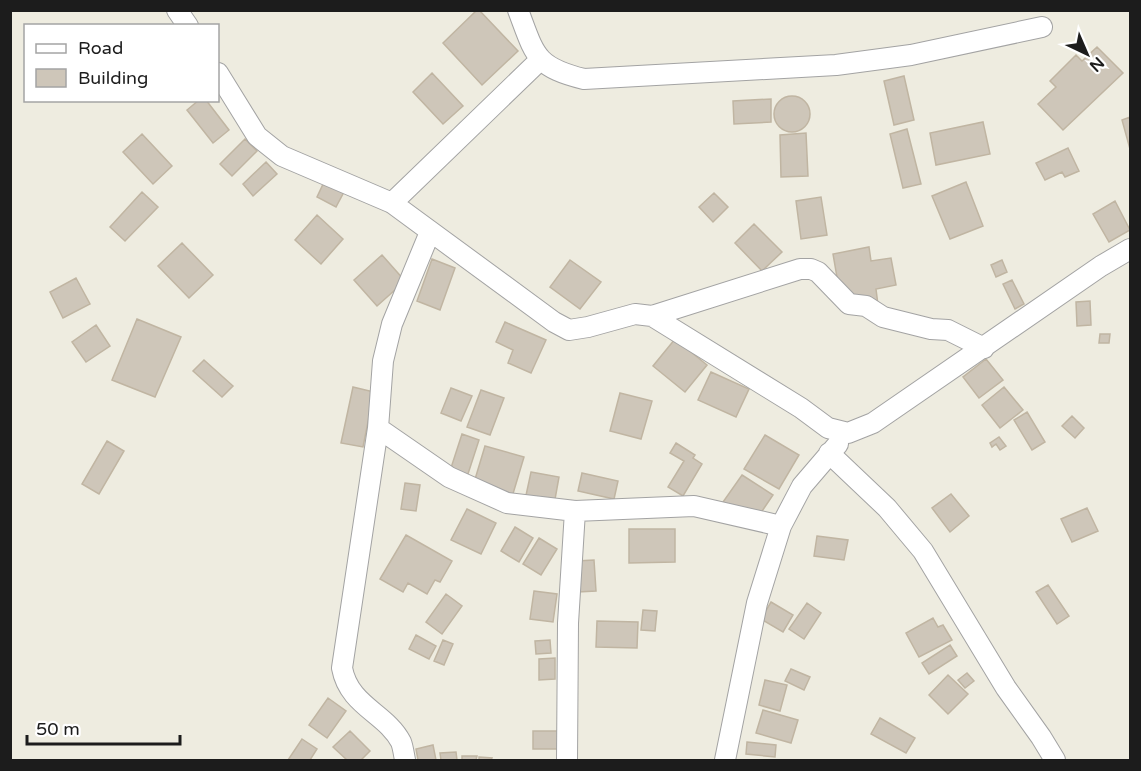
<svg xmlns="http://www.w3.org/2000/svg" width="1141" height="771" font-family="'Varela Round',sans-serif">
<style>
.building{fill:#cec6b9;stroke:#c0b5a2;stroke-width:1.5}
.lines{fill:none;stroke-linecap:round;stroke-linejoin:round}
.street-casing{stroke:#a3a3a3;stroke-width:22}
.street{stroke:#fff;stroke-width:20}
</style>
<rect width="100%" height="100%" fill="#eeece0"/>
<path class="building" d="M 477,10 L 479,10 L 518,51 L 482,85 L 443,43 Z
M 1097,47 L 1123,73 L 1063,130 L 1038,104 L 1056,87 L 1050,81 L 1076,55 L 1082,61 Z
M 432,73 L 463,106 L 443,124 L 413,92 Z
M 904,76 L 914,120 L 894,125 L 884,81 Z
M774 114a18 18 0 1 1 36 0a18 18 0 1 1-36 0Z
M 771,99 L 771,122 L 734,124 L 733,101 Z
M 199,100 L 206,100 L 229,130 L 213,143 L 187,110 Z
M 1130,117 L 1130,149 L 1122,120 Z
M 983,122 L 990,154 L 936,165 L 930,133 Z
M 907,129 L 921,184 L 903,188 L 890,134 Z
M 806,133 L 808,176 L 781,177 L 780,135 Z
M 142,134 L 172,166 L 153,184 L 123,152 Z
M 245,139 L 257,151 L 232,176 L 220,164 Z
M 1068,148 L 1079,171 L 1065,177 L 1062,172 L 1045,180 L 1036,163 Z
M 266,162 L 277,174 L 253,196 L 243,184 Z
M 325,180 L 345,190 L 336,207 L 317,197 Z
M 966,182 L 983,226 L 950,239 L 932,196 Z
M 142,192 L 158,207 L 125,241 L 110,227 Z
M 714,193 L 728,207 L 713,222 L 699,207 Z
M 821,197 L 827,235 L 801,239 L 796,201 Z
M 1115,201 L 1130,230 L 1109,242 L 1093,214 Z
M 317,215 L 343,239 L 321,264 L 295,240 Z
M 754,224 L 782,252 L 762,271 L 735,243 Z
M 182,243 L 213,275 L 189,298 L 158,266 Z
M 869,247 L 871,261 L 891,258 L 896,285 L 876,289 L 878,305 L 843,312 L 833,254 Z
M 382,255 L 405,281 L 377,306 L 354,280 Z
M 432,259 L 455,268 L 440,310 L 417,301 Z
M 570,260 L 601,282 L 580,309 L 550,287 Z
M 1002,260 L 1007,272 L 996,277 L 991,265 Z
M 76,278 L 90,304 L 63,318 L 50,292 Z
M 1012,280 L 1024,304 L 1015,309 L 1003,284 Z
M 1090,301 L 1091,325 L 1077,326 L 1076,302 Z
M 137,319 L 181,337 L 155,397 L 112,380 Z
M 505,322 L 546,340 L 531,373 L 508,363 L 513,350 L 496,342 Z
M 96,325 L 110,346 L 86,362 L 72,342 Z
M 1100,334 L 1110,334 L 1109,343 L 1099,343 Z
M 675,339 L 707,365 L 685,392 L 653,366 Z
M 986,359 L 1003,380 L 979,398 L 963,377 Z
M 204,360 L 233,386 L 222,397 L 193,371 Z
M 711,372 L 749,389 L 736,417 L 698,400 Z
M 353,387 L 374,392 L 363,447 L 341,443 Z
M 1004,387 L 1023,410 L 1000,428 L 982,405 Z
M 451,388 L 472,396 L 461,421 L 441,413 Z
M 481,390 L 504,398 L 490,435 L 467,427 Z
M 620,393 L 652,401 L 641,439 L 610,431 Z
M 1027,412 L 1045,442 L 1032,450 L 1014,420 Z
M 1072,416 L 1084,428 L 1075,438 L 1062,426 Z
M 462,434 L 479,440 L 466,480 L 449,474 Z
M 765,435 L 799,455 L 779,489 L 744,469 Z
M 999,437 L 1006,446 L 1000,450 L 996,444 L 992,447 L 990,443 Z
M 107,441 L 124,451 L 99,494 L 82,484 Z
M 676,443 L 695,455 L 693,458 L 702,464 L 683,496 L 668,487 L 684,461 L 670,453 Z
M 485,446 L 524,457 L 512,497 L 473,486 Z
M 531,472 L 559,477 L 554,505 L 525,500 Z
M 582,473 L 618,481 L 614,499 L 578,491 Z
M 742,475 L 773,495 L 754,523 L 723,502 Z
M 405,483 L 420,485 L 416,511 L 401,509 Z
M 951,494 L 969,516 L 950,532 L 932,508 Z
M 1087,508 L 1098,531 L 1072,542 L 1061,519 Z
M 467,509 L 496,523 L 481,554 L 451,540 Z
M 515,527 L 533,538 L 519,562 L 501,551 Z
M 629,529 L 675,529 L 675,562 L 629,563 Z
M 406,535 L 452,561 L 440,582 L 435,580 L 427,594 L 408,583 L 403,592 L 380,579 Z
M 817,536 L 848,540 L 844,560 L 814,556 Z
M 539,538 L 557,549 L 541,575 L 523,564 Z
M 594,560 L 596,591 L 578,592 L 576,561 Z
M 1048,585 L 1069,616 L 1057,624 L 1036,592 Z
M 534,591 L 557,594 L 553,622 L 530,619 Z
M 446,594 L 462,606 L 442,634 L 426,622 Z
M 771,602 L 793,615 L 783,632 L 761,619 Z
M 807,603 L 821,613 L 804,639 L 789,629 Z
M 643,610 L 657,611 L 655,631 L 641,630 Z
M 933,618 L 938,627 L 943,625 L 952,640 L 919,657 L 906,633 Z
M 597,621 L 638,622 L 637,648 L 596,647 Z
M 416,635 L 436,646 L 429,659 L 409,649 Z
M 443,640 L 453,644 L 444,665 L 434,661 Z
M 550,640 L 551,653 L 536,654 L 535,641 Z
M 950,645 L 957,656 L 929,674 L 922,663 Z
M 555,658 L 555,679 L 539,680 L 539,659 Z
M 791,669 L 810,677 L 804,690 L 785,681 Z
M 967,673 L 974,681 L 965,688 L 958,680 Z
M 948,675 L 968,694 L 948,714 L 929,695 Z
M 765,680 L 787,685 L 780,711 L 759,705 Z
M 328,698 L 346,711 L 327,738 L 309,725 Z
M 763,710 L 798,720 L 791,743 L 756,733 Z
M 880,718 L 915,738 L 906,753 L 871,734 Z
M 350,731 L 370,751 L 361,760 L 347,760 L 333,747 Z
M 533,731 L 565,731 L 565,749 L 533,749 Z
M 302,739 L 317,749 L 310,760 L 288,760 Z
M 747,742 L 776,745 L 775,757 L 746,754 Z
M 433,745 L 436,760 L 418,760 L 416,749 Z
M 456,752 L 457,760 L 441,760 L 440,753 Z
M 462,756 L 477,756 L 476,760 L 462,760 Z
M 479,757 L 492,758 L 491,760 L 479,760 Z"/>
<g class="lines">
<defs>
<path id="street" d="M 177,10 L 188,26
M 518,10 C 535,55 535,67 584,79 L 836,65 L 911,55 L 1042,27
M 218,73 L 257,136 L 282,156 L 392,203 L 554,322 L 569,330 L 588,327 L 635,314 L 652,316 L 801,408 L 828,428 L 848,433 L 873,423 L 1101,266 L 1130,249
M 392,203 L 540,60
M 652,316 L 800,269 L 811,269 L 818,272 L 849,304 L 866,306 L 883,317 L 931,329 L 948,330 L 984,348
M 378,428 L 449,477 L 507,503 L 575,511 L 694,506 L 781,526
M 829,453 L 887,508 L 923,551 L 1006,688 L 1041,737 L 1055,760
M 405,760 C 404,755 403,747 401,742 C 386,713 349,706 342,668 L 378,428 L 383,361 L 392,324 L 430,232
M 567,760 L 568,623 L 575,511
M 725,760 L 757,603 L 781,526 L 802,486 L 838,444"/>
</defs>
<use href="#street" class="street-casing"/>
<use href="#street" class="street"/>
</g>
<rect width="1141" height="771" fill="none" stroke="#1c1c1c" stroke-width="24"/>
<rect x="24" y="24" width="195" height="78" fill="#ffffff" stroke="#a4a4a4" stroke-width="1.5"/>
<rect x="36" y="44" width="30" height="9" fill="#ffffff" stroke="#a4a4a4" stroke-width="1.5"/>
<text x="78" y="54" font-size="18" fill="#1c1c1c">Road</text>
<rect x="36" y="69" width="30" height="18" fill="#cec6b9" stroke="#a4a4a4" stroke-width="1.5"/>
<text x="78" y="84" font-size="18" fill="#1c1c1c">Building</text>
<g transform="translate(1087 54) rotate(136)" stroke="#ffffff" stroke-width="4.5" paint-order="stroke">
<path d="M0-4.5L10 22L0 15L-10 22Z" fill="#1c1c1c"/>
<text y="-9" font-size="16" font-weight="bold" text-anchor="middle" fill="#1c1c1c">N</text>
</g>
<path d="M27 735v9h153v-9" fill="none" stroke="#1c1c1c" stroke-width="3"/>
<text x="36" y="735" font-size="18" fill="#1c1c1c" stroke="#ffffff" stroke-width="4.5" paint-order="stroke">50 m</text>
</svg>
